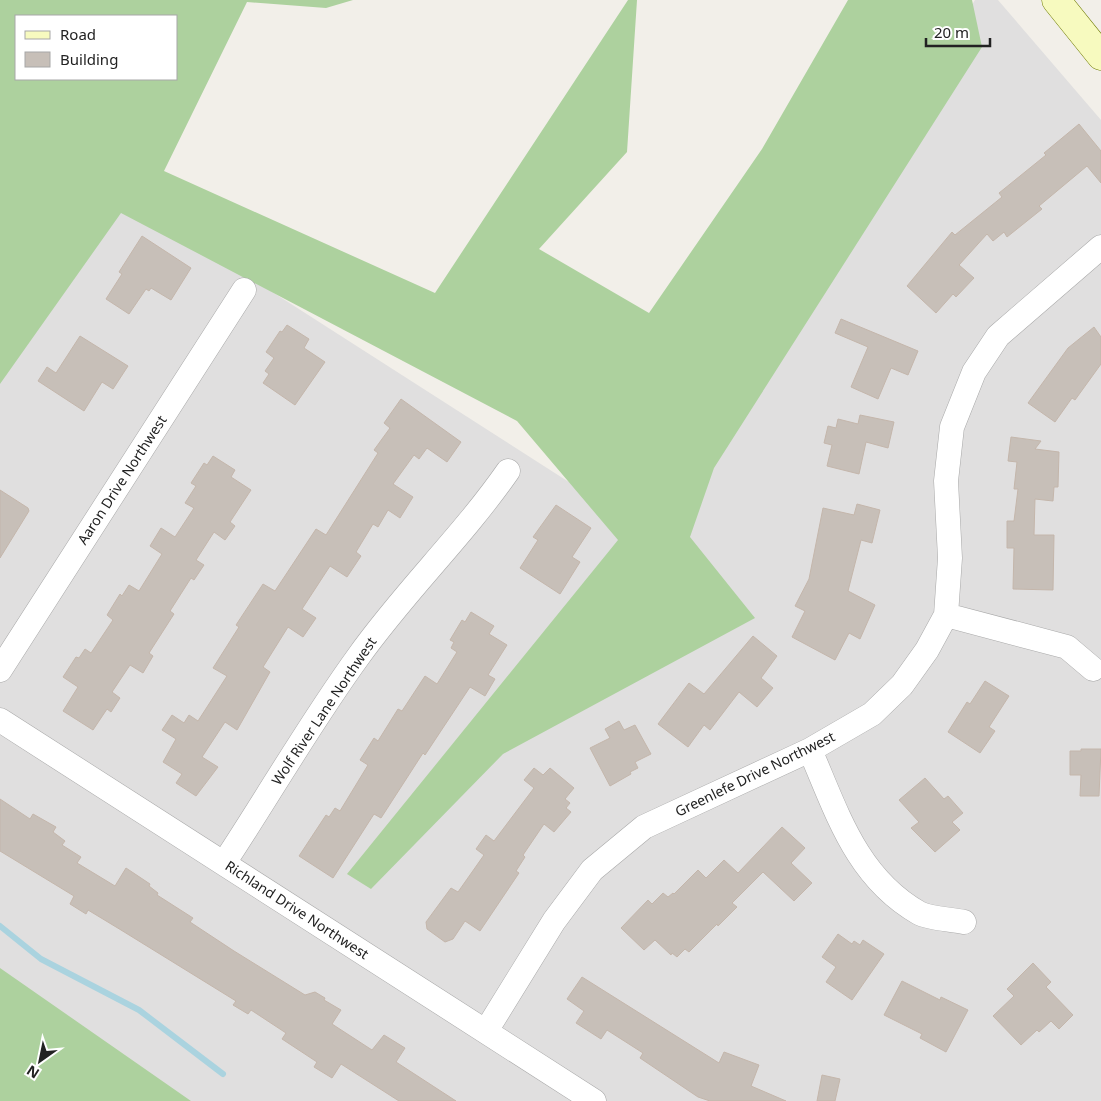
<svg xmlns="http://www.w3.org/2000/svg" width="1101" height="1101" font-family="'Noto Sans',sans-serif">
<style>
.residential{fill:#e0dfdf}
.forest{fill:#add19e;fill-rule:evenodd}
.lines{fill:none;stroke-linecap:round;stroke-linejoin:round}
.stream{stroke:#aad3df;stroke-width:6}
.building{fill:#c7bfb8;stroke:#c4b6ab}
.street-casing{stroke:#a9a9a9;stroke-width:25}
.secondary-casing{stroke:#707d05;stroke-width:29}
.street{stroke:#fff;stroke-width:24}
.secondary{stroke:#f7fabf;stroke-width:28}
.labels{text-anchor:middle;stroke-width:4;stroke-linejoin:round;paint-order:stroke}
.street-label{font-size:14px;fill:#222;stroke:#fff}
</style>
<rect width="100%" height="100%" fill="#f2efe9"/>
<path class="residential" d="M 975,0 L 998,0 L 1101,120 L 1101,1101 L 0,1101 L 0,347 L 107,186 L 650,534 Z"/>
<path class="forest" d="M 0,0 L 353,0 L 326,8 L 247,2 L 164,171 L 435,293 L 628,0 L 637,0 L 627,152 L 539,249 L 649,313 L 762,149 L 848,0 L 972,0 L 982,47 L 714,468 L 690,537 L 755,618 L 503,754 L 371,889 L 347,874 L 618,540 L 517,421 L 121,213 L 0,384 ZM 16,16 L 176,16 L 176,79 L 16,79 Z
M 0,968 L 191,1101 L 0,1101 Z"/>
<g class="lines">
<path class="stream" d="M 0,926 L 41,959 L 139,1010 L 223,1074"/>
</g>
<path class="building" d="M 1079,124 L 1101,151 L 1101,183 L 1087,166 L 1039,206 L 1042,209 L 1007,237 L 1004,232 L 993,241 L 987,234 L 959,265 L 974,278 L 956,297 L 953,294 L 936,313 L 907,286 L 952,232 L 955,235 L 1002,197 L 999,193 L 1046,155 L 1044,153 Z
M 142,236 L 191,268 L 171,300 L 151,288 L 149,291 L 146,289 L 129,314 L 106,299 L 122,274 L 119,272 Z
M 841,319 L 918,351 L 908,375 L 891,368 L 878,399 L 851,387 L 868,347 L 835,333 Z
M 287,325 L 309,339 L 304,348 L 325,362 L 295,405 L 263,383 L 269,374 L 265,371 L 274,358 L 266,352 L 280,331 L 282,332 Z
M 1094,327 L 1101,337 L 1101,364 L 1075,400 L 1072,398 L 1055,422 L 1028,403 L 1068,348 Z
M 80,336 L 128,366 L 113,389 L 102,382 L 84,411 L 38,381 L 47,367 L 56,373 Z
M 401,399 L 461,442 L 447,462 L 427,448 L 419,459 L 414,455 L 393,484 L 413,497 L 400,518 L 388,510 L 378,527 L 373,524 L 356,552 L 361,556 L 347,577 L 330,566 L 302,609 L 316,618 L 303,637 L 288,627 L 263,667 L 270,672 L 237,730 L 225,722 L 202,757 L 218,767 L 196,796 L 176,783 L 182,774 L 163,762 L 176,739 L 162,730 L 172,715 L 184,723 L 189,715 L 198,721 L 227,676 L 213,668 L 239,627 L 236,625 L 263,584 L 275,591 L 316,529 L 326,535 L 378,453 L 374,450 L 390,428 L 384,423 Z
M 860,415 L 894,422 L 888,448 L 866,442 L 859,474 L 827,466 L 832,445 L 824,443 L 828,426 L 836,428 L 838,419 L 858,424 Z
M 1011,437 L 1041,441 L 1035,449 L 1059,452 L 1058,487 L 1054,487 L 1053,501 L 1035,499 L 1034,535 L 1054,535 L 1053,590 L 1013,589 L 1014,548 L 1007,548 L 1007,521 L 1014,521 L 1018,489 L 1014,489 L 1017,462 L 1008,461 Z
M 213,456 L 235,470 L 231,477 L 251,490 L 230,522 L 235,526 L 225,540 L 214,532 L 196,560 L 204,565 L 194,580 L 191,578 L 170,611 L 174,614 L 149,653 L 153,656 L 143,673 L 130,665 L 112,692 L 120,698 L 111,712 L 107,709 L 93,730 L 63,711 L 78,687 L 63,677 L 76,657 L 79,658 L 85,649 L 91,653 L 113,620 L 107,615 L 120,594 L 122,596 L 129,585 L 139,591 L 162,554 L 150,546 L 161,528 L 175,537 L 194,508 L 185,503 L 196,486 L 191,483 L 204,463 L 207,465 Z
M 0,490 L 28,508 L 29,511 L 0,558 Z
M 857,504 L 880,510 L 872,543 L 861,540 L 848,591 L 875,605 L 860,639 L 849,633 L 835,660 L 792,637 L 805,611 L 795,606 L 809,579 L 823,508 L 854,515 Z
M 556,505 L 591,528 L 572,557 L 580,562 L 560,594 L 520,568 L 538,540 L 533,537 Z
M 471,612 L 494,626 L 489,634 L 507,645 L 488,675 L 495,679 L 485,696 L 470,687 L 425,755 L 423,753 L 381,818 L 374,814 L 333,878 L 299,856 L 326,815 L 329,817 L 335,808 L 340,811 L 368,765 L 360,760 L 374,738 L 378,741 L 398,709 L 402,711 L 425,676 L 437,684 L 457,652 L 451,648 L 454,642 L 450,640 L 462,620 L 465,622 Z
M 753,636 L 777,656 L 761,678 L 773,688 L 757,707 L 739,692 L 710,730 L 704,725 L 688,747 L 658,724 L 689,683 L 704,694 Z
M 985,681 L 1009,696 L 989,727 L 995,731 L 980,753 L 948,732 L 967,702 L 970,704 Z
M 619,721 L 624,730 L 635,725 L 651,754 L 635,762 L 638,768 L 630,772 L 631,774 L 610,786 L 590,748 L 610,738 L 605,729 Z
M 1081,749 L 1101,749 L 1099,796 L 1080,796 L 1081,775 L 1070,775 L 1070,751 L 1081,751 Z
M 534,768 L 543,775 L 550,768 L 574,788 L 565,799 L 570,803 L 566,808 L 571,812 L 554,832 L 544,824 L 523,855 L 525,857 L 516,871 L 519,873 L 480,931 L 465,921 L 453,939 L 445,942 L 427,929 L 426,922 L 451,888 L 458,892 L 484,855 L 476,849 L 486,835 L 494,841 L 534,788 L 524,780 Z
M 925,778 L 944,799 L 948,796 L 963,813 L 952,822 L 960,830 L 935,852 L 911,828 L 919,822 L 899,800 Z
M 0,799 L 30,819 L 33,814 L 56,827 L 53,832 L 65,841 L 62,845 L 81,857 L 77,863 L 115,886 L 126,868 L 150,884 L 149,886 L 158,893 L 157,895 L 193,918 L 190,922 L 234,951 L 305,995 L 315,992 L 325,998 L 324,1000 L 341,1010 L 332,1024 L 372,1050 L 384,1035 L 405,1048 L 396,1062 L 456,1101 L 399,1101 L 341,1064 L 332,1078 L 314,1067 L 317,1062 L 282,1039 L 286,1033 L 251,1010 L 248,1014 L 233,1005 L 236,1001 L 121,930 L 88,910 L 86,914 L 70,904 L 74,896 L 0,851 Z
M 782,827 L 805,848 L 791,863 L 812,883 L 794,901 L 763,872 L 732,903 L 737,907 L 718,926 L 717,924 L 689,952 L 685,949 L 677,957 L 672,953 L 671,955 L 655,940 L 644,950 L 621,928 L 648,900 L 652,904 L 663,893 L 668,897 L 673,893 L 674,894 L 698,870 L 706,878 L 724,860 L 738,873 Z
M 838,934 L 852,944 L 854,941 L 860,945 L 863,940 L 884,954 L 852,1000 L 826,982 L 836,967 L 822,957 Z
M 1033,963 L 1051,982 L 1046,987 L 1073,1015 L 1059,1029 L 1051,1021 L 1039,1032 L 1037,1030 L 1021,1045 L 993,1016 L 1014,996 L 1007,989 Z
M 582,977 L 719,1063 L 724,1052 L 759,1065 L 751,1086 L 786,1101 L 710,1101 L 698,1097 L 640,1058 L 643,1053 L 607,1030 L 601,1039 L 576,1023 L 584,1011 L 567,999 Z
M 902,981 L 940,1000 L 941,997 L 968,1010 L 946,1052 L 920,1038 L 922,1034 L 884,1015 Z
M 822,1075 L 840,1079 L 835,1101 L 817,1101 Z"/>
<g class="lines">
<defs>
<path id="street" d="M 946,615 L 1067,647 L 1093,669
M 0,670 L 244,290
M 0,720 L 594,1101
M 810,750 C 837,812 856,877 919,913 C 930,919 951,919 964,922
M 224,863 C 269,795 310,723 358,657 C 404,592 462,537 508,471
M 486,1031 L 554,921 L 592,870 L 644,827 L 810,750 L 872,714 L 902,685 L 927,650 L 946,615 L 950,558 L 946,481 L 952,427 L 974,372 L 998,336 L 1101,247"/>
<path id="secondary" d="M 1056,0 L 1101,56"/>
</defs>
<use href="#street" class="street-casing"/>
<use href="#secondary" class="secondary-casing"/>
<use href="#street" class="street"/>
<use href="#secondary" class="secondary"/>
</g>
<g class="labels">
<g class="street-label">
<text transform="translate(122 480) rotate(-57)" y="5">Aaron Drive Northwest</text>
<text transform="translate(324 711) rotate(-56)" y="5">Wolf River Lane Northwest</text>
<text transform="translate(755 774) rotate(-26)" y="5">Greenlefe Drive Northwest</text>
<text transform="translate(297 910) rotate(33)" y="5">Richland Drive Northwest</text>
</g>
</g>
<rect x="15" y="15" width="162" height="65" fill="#ffffff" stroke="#a7a7a7"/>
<rect x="25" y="31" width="25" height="8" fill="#f7fabf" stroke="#a7a7a7"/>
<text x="60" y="40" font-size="15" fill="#222222">Road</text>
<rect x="25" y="52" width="25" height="15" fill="#c7bfb8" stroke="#a7a7a7"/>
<text x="60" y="65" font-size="15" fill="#222222">Building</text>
<g transform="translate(40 1061) rotate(213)" stroke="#ffffff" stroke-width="4" paint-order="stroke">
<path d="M0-4L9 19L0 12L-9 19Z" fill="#222222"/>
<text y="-8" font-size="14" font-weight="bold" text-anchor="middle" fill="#222222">N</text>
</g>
<path d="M926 38v8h64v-8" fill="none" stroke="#222222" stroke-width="2.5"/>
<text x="934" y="38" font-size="15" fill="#222222" stroke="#ffffff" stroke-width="4" paint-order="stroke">20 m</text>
</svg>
